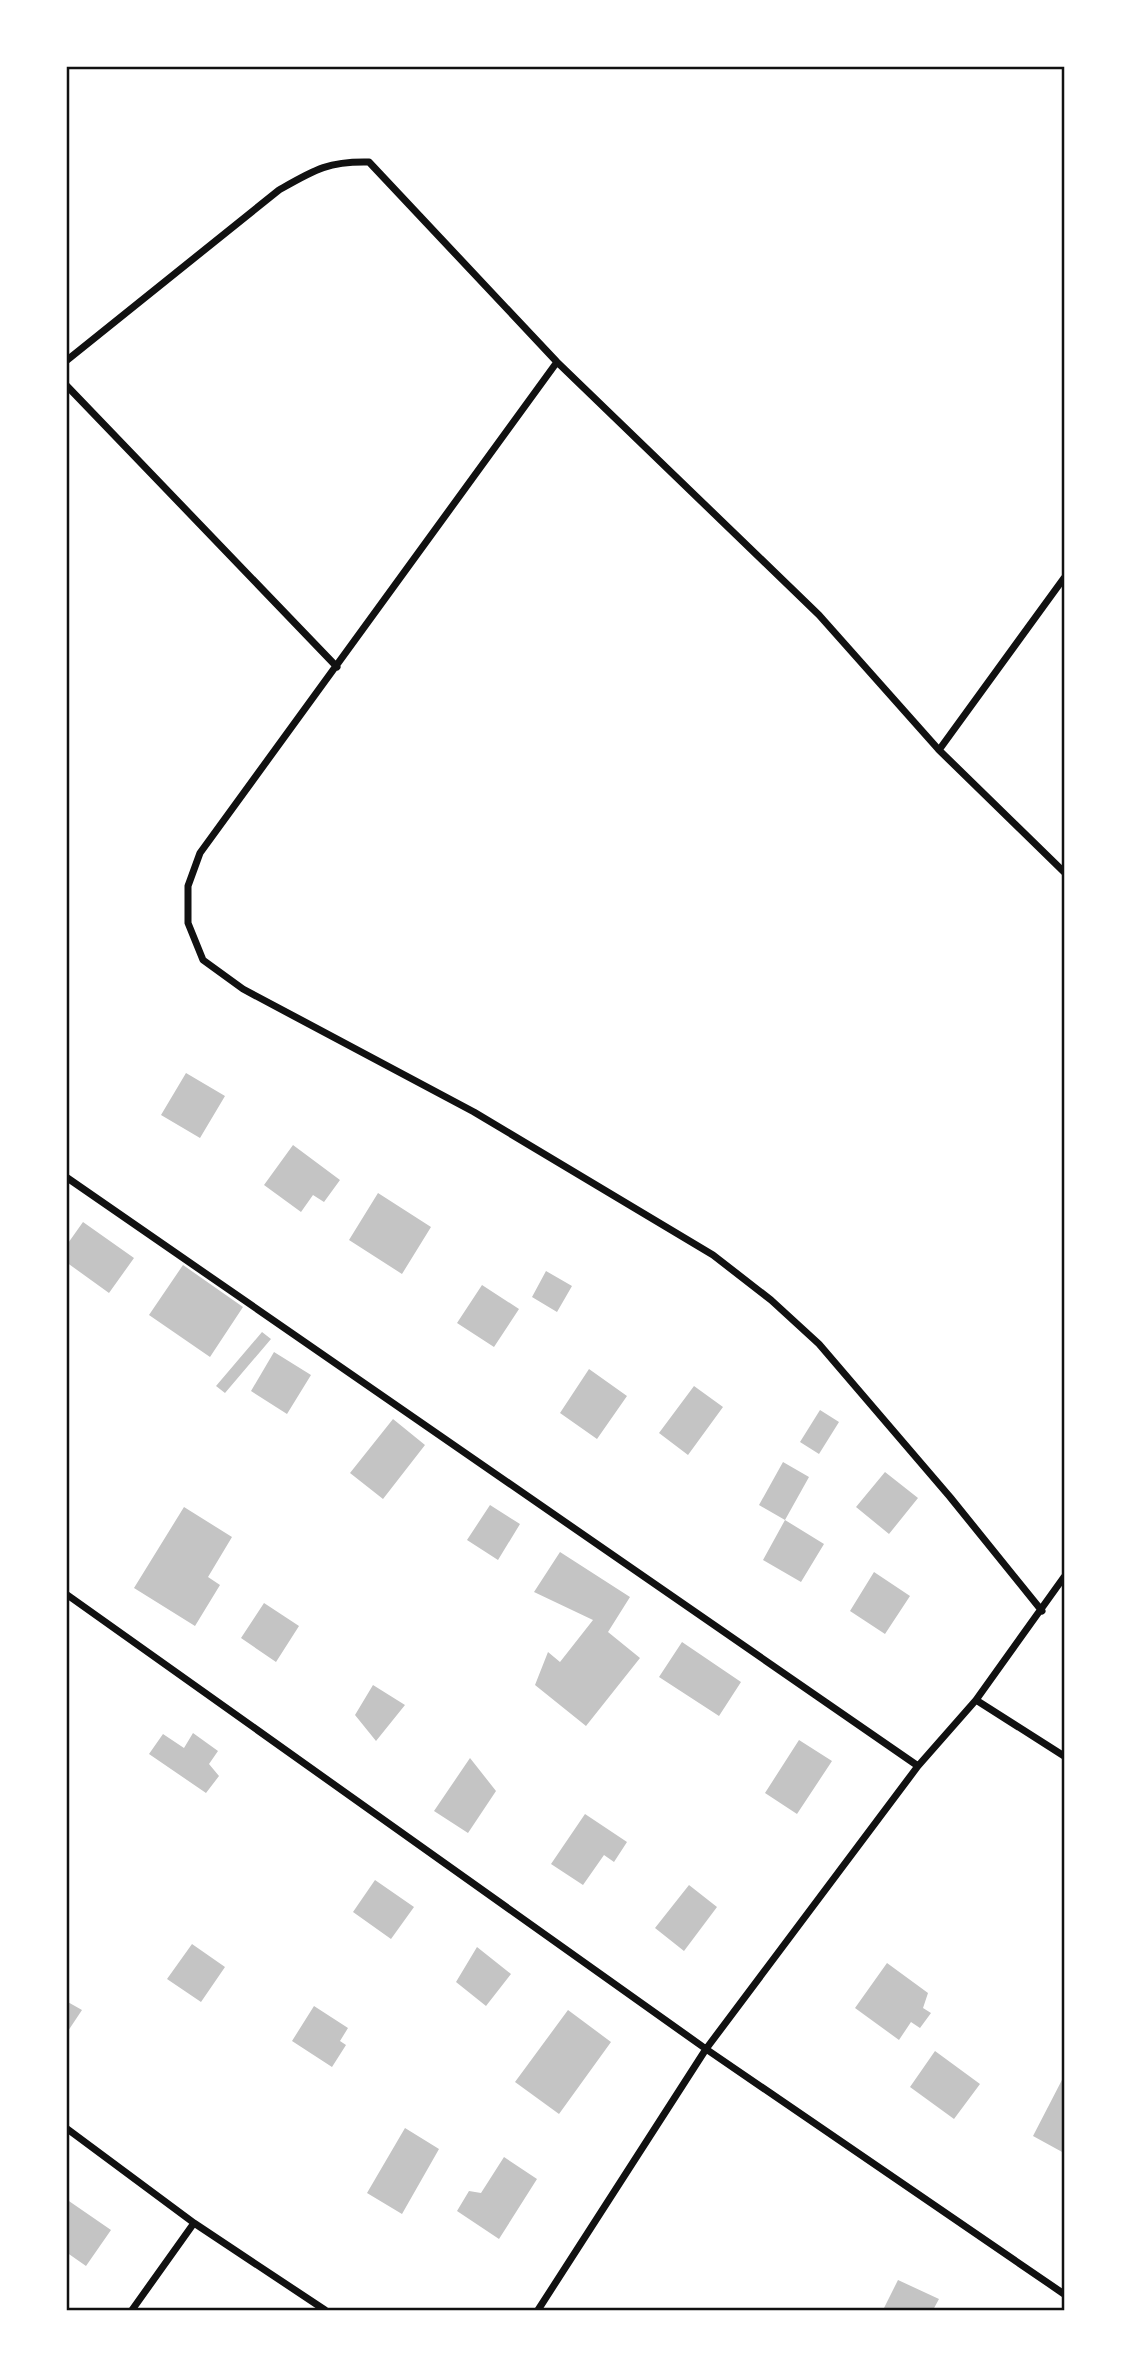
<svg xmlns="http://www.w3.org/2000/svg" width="1131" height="2377" font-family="'Open Sans',sans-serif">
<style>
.building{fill:#c4c4c4}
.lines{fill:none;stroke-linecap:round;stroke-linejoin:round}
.minor{stroke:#111;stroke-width:7}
.neatline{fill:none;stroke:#111;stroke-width:2.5}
</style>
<rect width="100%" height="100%" fill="#fff"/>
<path class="building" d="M 186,1073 L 225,1096 L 200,1138 L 161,1115 Z
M 293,1145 L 340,1180 L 324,1202 L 313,1195 L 301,1212 L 264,1185 Z
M 378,1193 L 431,1227 L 402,1274 L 349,1240 Z
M 83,1222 L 134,1258 L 109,1293 L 66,1262 L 66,1246 Z
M 183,1265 L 243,1307 L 210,1357 L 149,1315 Z
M 546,1271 L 572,1286 L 557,1312 L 532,1297 Z
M 482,1285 L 519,1309 L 494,1347 L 457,1323 Z
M 262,1332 L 271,1339 L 225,1393 L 216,1386 Z
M 274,1352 L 311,1375 L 287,1414 L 251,1391 Z
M 589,1369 L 627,1396 L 597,1439 L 560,1413 Z
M 694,1386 L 723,1407 L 688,1455 L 659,1433 Z
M 820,1410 L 839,1422 L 819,1454 L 800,1442 Z
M 393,1419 L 425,1445 L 383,1499 L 350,1473 Z
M 783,1462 L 809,1477 L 785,1520 L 759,1505 Z
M 885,1472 L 918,1498 L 889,1534 L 856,1507 Z
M 490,1505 L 520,1524 L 498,1560 L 467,1540 Z
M 184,1507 L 232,1537 L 208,1577 L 220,1585 L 195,1626 L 134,1588 Z
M 785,1520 L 824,1544 L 801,1582 L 763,1560 Z
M 560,1552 L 630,1597 L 608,1632 L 640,1658 L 586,1726 L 535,1685 L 548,1652 L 560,1662 L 593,1620 L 534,1592 Z
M 874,1572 L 910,1596 L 885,1634 L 850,1611 Z
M 264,1603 L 299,1626 L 276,1662 L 241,1638 Z
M 682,1642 L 741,1682 L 719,1716 L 659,1677 Z
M 373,1685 L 405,1705 L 376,1741 L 355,1715 Z
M 193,1733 L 218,1751 L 209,1764 L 219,1776 L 206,1793 L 149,1754 L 163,1734 L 184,1748 Z
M 799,1740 L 832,1761 L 797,1814 L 765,1793 Z
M 470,1758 L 496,1791 L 468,1833 L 434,1811 Z
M 585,1814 L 627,1842 L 614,1862 L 604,1855 L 583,1885 L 551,1864 Z
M 375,1880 L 414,1907 L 391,1939 L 353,1912 Z
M 689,1885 L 717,1907 L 684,1951 L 655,1928 Z
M 192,1944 L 225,1967 L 201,2002 L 167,1979 Z
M 477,1947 L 511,1974 L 486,2006 L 456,1982 Z
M 887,1963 L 928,1993 L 923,2008 L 931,2013 L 920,2028 L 911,2022 L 899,2040 L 855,2008 Z
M 66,2001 L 82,2010 L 66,2034 Z
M 314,2006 L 348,2028 L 340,2041 L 346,2045 L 332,2067 L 292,2041 Z
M 568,2010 L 611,2042 L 559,2114 L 515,2082 Z
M 935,2051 L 980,2084 L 954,2119 L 910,2087 Z
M 1064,2076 L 1064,2153 L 1033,2136 Z
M 405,2128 L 439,2149 L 402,2214 L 367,2193 Z
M 504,2157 L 537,2179 L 499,2239 L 457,2211 L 469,2191 L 481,2193 Z
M 66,2199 L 111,2230 L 86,2266 L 66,2252 Z
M 898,2280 L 939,2299 L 933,2310 L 883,2310 Z"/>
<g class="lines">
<path class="minor" d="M 66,361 L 279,190 C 314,170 328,161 369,162 L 557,362 L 819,615 L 939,750 L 1064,872
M 557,362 L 200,853 L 188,886 L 188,923 L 203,960 L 243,989 L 474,1112 L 713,1255 L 771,1300 L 819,1344 L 950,1497 L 1042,1611
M 66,385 L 337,667
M 939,750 L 1064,578
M 66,1177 L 918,1766
M 66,1594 L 706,2049 L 1064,2294
M 976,1700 L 1064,1756
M 66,2128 L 194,2223 L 325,2310
M 132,2310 L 194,2223
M 538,2310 L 706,2049 L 918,1766 L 976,1700 L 1064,1577"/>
</g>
<rect width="1131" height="2377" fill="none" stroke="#ffffff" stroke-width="136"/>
<rect x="68" y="68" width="995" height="2241" class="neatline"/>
</svg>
